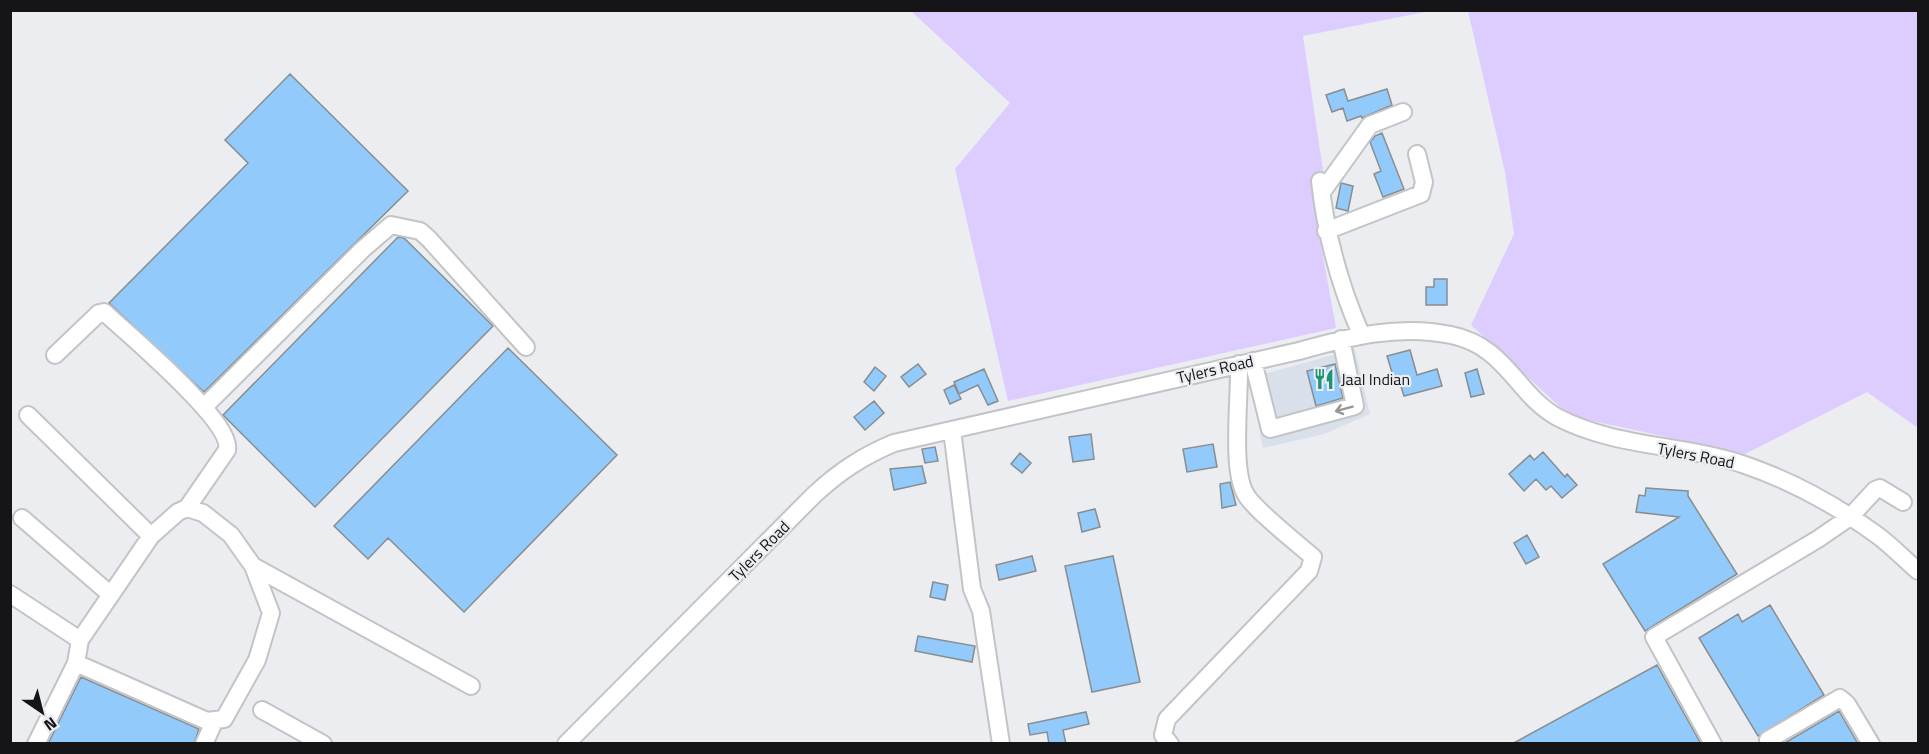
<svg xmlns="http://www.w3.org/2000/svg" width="1929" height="754" font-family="'Titillium Web',sans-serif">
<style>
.built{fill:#dae0ea}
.green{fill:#ddcdff}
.building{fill:#91cafb;stroke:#898d8f;stroke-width:1.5}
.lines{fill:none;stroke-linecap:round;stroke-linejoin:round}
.minor-casing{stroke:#c2c4c7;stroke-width:20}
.minor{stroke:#fff;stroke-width:16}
.oneway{stroke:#969697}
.labels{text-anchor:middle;stroke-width:4.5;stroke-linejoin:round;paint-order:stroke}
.street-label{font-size:16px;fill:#151517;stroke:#ebedf1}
.poi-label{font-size:16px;fill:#151517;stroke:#ebedf1;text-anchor:start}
</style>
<rect width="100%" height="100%" fill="#ebedf1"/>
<path class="built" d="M 1355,349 L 1370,414 L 1324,434 L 1263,448 L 1249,378 Z"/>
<path class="green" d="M 911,11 L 1430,11 L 1303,36 L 1333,238 L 1321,245 L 1336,328 L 1008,401 L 955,169 L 1010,103 Z
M 1468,11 L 1918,11 L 1918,428 L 1867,392 L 1745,454 L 1570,416 L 1471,325 L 1514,234 L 1505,172 Z"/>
<path class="building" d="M 290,74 L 408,191 L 204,392 L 109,303 L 248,163 L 225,140 Z
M 1344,89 L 1348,101 L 1387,89 L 1392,105 L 1362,118 L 1361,116 L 1347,121 L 1343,108 L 1332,112 L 1326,95 Z
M 1382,133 L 1404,189 L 1383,197 L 1374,174 L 1381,171 L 1370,142 L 1375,136 Z
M 1341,183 L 1353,186 L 1348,211 L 1336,208 Z
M 398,237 L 404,238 L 493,326 L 315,507 L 223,415 Z
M 1434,279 L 1447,279 L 1447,305 L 1426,305 L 1426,287 L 1434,287 Z
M 508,348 L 617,455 L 464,612 L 388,538 L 368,559 L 334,526 Z
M 1410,350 L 1417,375 L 1437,369 L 1442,386 L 1404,396 L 1398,377 L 1394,379 L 1387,356 Z
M 918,364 L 926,374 L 909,387 L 901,377 Z
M 1335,364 L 1343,398 L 1316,406 L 1307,371 Z
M 875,367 L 886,376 L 874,391 L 864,382 Z
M 984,369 L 998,401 L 988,405 L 978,385 L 959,394 L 954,382 Z
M 1477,369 L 1484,394 L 1471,397 L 1465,373 Z
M 954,385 L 961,399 L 950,404 L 944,390 Z
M 874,401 L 884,413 L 865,430 L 854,417 Z
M 1091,434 L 1094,459 L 1073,462 L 1069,437 Z
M 1213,444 L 1217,467 L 1187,472 L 1183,449 Z
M 935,447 L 938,461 L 925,463 L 922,449 Z
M 1543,452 L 1565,477 L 1567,474 L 1577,485 L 1562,498 L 1551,486 L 1546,490 L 1536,479 L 1524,491 L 1509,474 L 1530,455 L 1534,460 Z
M 1020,453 L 1031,463 L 1022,473 L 1011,464 Z
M 922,466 L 926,483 L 894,490 L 890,469 Z
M 1230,482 L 1236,505 L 1222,508 L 1220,484 Z
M 1646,488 L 1688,491 L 1688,496 L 1737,574 L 1645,631 L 1603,564 L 1679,517 L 1636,512 L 1639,495 L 1645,496 Z
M 1095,509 L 1100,527 L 1082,532 L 1078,513 Z
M 1527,535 L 1539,557 L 1526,564 L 1514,543 Z
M 1032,556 L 1036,571 L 999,580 L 996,565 Z
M 1113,556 L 1140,682 L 1092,692 L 1065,566 Z
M 933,582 L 948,585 L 945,600 L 930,597 Z
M 1770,605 L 1824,695 L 1758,736 L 1699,638 L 1738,614 L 1742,622 Z
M 918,636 L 975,646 L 972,662 L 915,651 Z
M 1657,665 L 1701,744 L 1512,744 Z
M 81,677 L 199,729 L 194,744 L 48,744 Z
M 1839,711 L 1858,744 L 1783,744 Z
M 1086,712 L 1089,724 L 1063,730 L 1066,744 L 1049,744 L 1047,732 L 1030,735 L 1028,724 Z"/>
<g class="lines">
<defs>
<path id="minor" d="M 1320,181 C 1326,236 1339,284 1361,334
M 1322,192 L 1370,125 L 1403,112
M 1326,231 L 1421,194 L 1424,182 L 1417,154
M 55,355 L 99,313 L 104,312 C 127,333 233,422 227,450 L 187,508
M 1253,361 L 1270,429 L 1355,406 L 1341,339
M 204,407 L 363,249 L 391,225 L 420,231 L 429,239 L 526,347
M 28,415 L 151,536
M 952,430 L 972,589 L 981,611 L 1001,744
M 22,518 L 111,595
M 253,566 L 471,686
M 10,594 L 80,640
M 262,710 L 323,744
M 1768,740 L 1840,698 L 1847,704 L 1871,744
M 36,744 L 76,663 L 80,640 L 151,536 L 178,512 L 187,508 L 203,513 L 231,535 L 253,566 L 271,613 L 257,660 L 224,719 L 207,721 L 76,663
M 204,744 L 215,720
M 566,744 L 815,494 C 840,471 863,456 894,443 L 1299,351 C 1349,337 1399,324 1451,335 C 1506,346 1517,395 1557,417 C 1616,448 1684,444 1745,465 C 1792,481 1837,506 1877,535 C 1892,546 1904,559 1918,571
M 1170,744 L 1163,735 L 1167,719 L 1309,571 L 1313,557 C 1298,544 1252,508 1245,493 C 1231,468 1240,396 1239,364
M 1713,744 L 1654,637 L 1818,539 L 1850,517 L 1875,490 L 1880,488 L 1903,502"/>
</defs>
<use href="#minor" class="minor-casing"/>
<use href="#minor" class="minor"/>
</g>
<defs><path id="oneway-shaft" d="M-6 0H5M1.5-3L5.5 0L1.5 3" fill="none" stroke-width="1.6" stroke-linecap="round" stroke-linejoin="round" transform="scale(1.5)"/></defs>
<use class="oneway" href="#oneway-shaft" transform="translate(1344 409) rotate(165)"/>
<defs>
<symbol id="restaurant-bare" viewBox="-9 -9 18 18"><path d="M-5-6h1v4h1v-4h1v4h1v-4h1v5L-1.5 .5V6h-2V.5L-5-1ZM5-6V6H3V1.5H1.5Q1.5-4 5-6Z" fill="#1e9376" stroke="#ebedf1" stroke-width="2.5" paint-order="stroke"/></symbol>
</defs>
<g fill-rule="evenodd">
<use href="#restaurant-bare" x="1309" y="364" width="30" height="30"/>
</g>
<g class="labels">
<g class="street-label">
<text transform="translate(1215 369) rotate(-13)" y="6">Tylers Road</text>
<text transform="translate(1696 455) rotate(11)" y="6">Tylers Road</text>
<text transform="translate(759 551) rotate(-45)" y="6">Tylers Road</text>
</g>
<g class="poi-label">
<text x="1341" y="385">Jaal Indian</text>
</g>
</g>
<rect width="1929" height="754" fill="none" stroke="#151517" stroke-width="24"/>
<g transform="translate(42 712) rotate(145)" stroke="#ebedf1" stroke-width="4.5" paint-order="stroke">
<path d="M0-4.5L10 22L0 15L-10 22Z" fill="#151517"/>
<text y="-9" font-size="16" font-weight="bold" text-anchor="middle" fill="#151517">N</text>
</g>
</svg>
